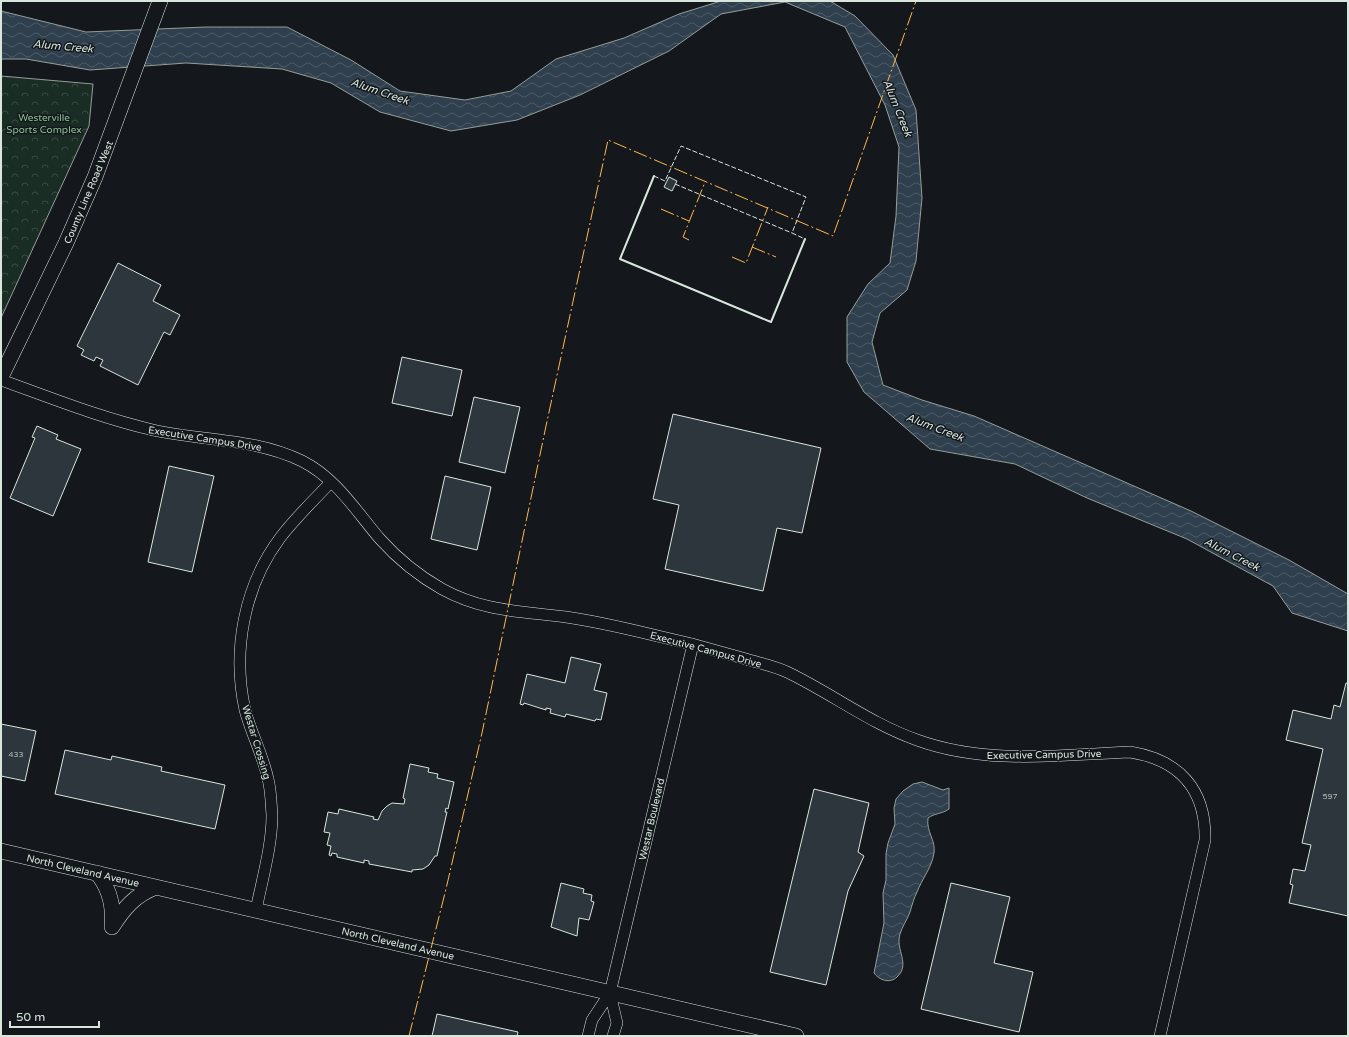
<svg xmlns="http://www.w3.org/2000/svg" width="1349" height="1037" font-family="'Varela Round',sans-serif">
<style>
.forest{fill:url(#forest-crowns);stroke:#939e99}
.water{fill:url(#water-waves);stroke:#939e99}
.building{fill:#2c363c;stroke:#d8e6dc}
.lines{fill:none;stroke-linecap:round;stroke-linejoin:round}
.minor-casing{stroke:#d8e6dc;stroke-width:12}
.secondary-casing{stroke:#d8e6dc;stroke-width:16}
.minor{stroke:#14181c;stroke-width:11}
.secondary{stroke:#14181c;stroke-width:15}
.fence{stroke:#d8e6dc;stroke-width:1;stroke-dasharray:5 2;stroke-linecap:butt}
.wall{stroke:#d8e6dc;stroke-width:2}
.power{stroke:#ffb74d;stroke-width:1;stroke-dasharray:14 3 2 3;stroke-linecap:butt}
.labels{text-anchor:middle;stroke-width:3;stroke-linejoin:round;paint-order:stroke}
.number-label{font-size:8px;fill:#adbab4}
.park-label{font-size:10px;fill:#8ac095;stroke:#14181c}
.street-label{font-size:10px;fill:#d8e6dc;stroke:#14181c}
.water-label{font-size:11px;font-style:italic;fill:#d8e6dc;stroke:#14181c}
</style>
<defs>
<pattern id="forest-crowns" width="20" height="18" patternUnits="userSpaceOnUse"><rect width="20" height="18" fill="#1a2d24"/><path d="M2 6a3 3 0 1 1 6 0M12 15a3 3 0 1 1 6 0" fill="none" stroke="#3b4b43"/></pattern>
<pattern id="water-waves" width="16" height="10" patternUnits="userSpaceOnUse"><rect width="16" height="10" fill="#2f3f4d"/><path d="M0 5q4-4 8 0t8 0" fill="none" stroke="#4c5b66"/></pattern>
</defs>
<rect width="100%" height="100%" fill="#14181c"/>
<path class="forest" d="M 1,76 L 93,84 L 89,126 L 1,318 Z"/>
<path class="water" d="M 721,1 L 830,1 L 855,16 L 893,55 L 916,110 L 922,198 L 916,261 L 907,290 L 880,313 L 872,342 L 883,385 L 922,400 L 974,416 L 1191,511 L 1289,560 L 1348,594 L 1348,631 L 1292,613 L 1273,586 L 1187,539 L 1087,498 L 1015,464 L 930,449 L 864,392 L 847,362 L 847,317 L 868,284 L 890,263 L 896,216 L 899,147 L 885,105 L 845,27 L 785,2 L 721,14 L 669,51 L 580,95 L 517,120 L 451,131 L 380,112 L 331,83 L 282,69 L 186,63 L 90,70 L 26,59 L 1,59 L 1,11 L 86,32 L 206,27 L 287,27 L 351,60 L 400,91 L 465,100 L 511,91 L 556,59 L 624,38 L 679,14 Z
M 922,782 L 943,790 L 949,788 L 949,809 C 942,814 935,813 928,818 C 926,832 936,840 934,853 C 932,867 922,879 917,892 C 914,898 912,905 910,912 C 907,920 902,927 900,934 C 895,950 911,964 897,977 C 890,984 879,980 874,973 L 884,923 L 883,893 L 886,880 L 886,854 L 888,843 L 895,824 L 894,808 L 896,799 L 903,791 L 913,784 Z"/>
<path class="building" d="M 669,177 L 677,181 L 672,191 L 664,187 Z
M 118,263 L 161,285 L 153,301 L 180,315 L 170,335 L 164,332 L 138,385 L 100,366 L 103,360 L 96,357 L 94,361 L 81,355 L 84,350 L 77,346 Z
M 402,357 L 462,370 L 452,416 L 392,403 Z
M 474,397 L 520,407 L 505,473 L 459,462 Z
M 673,414 L 821,448 L 802,533 L 777,528 L 763,591 L 665,569 L 679,505 L 653,499 Z
M 37,426 L 58,435 L 56,439 L 81,449 L 53,516 L 10,498 L 35,438 L 32,437 Z
M 169,466 L 214,476 L 192,572 L 148,562 Z
M 445,476 L 491,487 L 477,550 L 431,539 Z
M 571,657 L 601,664 L 594,690 L 607,693 L 601,720 L 596,719 L 595,721 L 566,714 L 565,717 L 550,713 L 551,709 L 546,708 L 546,710 L 524,703 L 523,705 L 520,704 L 527,674 L 565,683 Z
M 1346,683 L 1348,683 L 1348,916 L 1289,903 L 1293,885 L 1290,884 L 1293,869 L 1305,871 L 1311,845 L 1302,843 L 1323,749 L 1286,740 L 1293,710 L 1331,719 L 1334,705 L 1340,707 Z
M 1,724 L 36,731 L 25,781 L 1,776 Z
M 65,750 L 111,760 L 112,756 L 162,767 L 161,771 L 225,785 L 215,829 L 55,794 Z
M 410,764 L 429,768 L 428,772 L 438,774 L 437,778 L 454,782 L 448,809 L 446,808 L 445,812 L 447,812 L 437,856 L 435,856 L 429,865 L 423,869 L 412,870 L 412,872 L 369,864 L 369,861 L 364,860 L 364,863 L 337,857 L 337,854 L 332,853 L 331,856 L 329,855 L 331,846 L 327,845 L 330,833 L 324,832 L 328,812 L 338,814 L 339,809 L 374,817 L 373,819 L 378,820 L 382,811 L 387,806 L 392,803 L 404,804 L 405,799 L 403,798 Z
M 814,789 L 869,803 L 858,852 L 864,856 L 848,891 L 826,985 L 770,972 Z
M 561,883 L 584,889 L 583,893 L 592,895 L 591,901 L 594,902 L 589,920 L 579,918 L 577,936 L 551,927 Z
M 951,883 L 1010,897 L 994,963 L 1033,972 L 1019,1032 L 921,1009 Z
M 437,1014 L 518,1032 L 517,1036 L 432,1036 Z"/>
<g class="lines">
<defs>
<path id="minor" d="M 1,380 C 51,398 101,418 153,430 C 203,441 255,438 302,461 C 336,478 356,511 380,539 C 397,558 419,576 442,589 C 484,612 521,611 566,617 C 609,623 651,635 692,644 C 710,649 728,654 746,659 C 759,663 774,666 787,672 C 831,693 871,724 917,740 C 986,765 1059,755 1130,752 C 1180,760 1206,790 1205,840 L 1160,1036
M 256,910 C 262,880 272,846 272,815 C 271,803 271,790 268,779 C 263,755 251,733 245,710 C 232,651 244,586 280,538 C 295,518 314,500 331,482
M 610,993 L 617,1023 L 613,1036
M 588,1036 L 592,1020 L 610,993 L 693,644"/>
<path id="secondary" d="M 1,377 L 66,243 L 95,177 L 160,1
M 1,851 L 796,1036
M 97,873 C 110,889 114,906 112,926
M 112,927 C 124,908 135,895 156,887"/>
</defs>
<use href="#minor" class="minor-casing"/>
<use href="#secondary" class="secondary-casing"/>
<use href="#minor" class="minor"/>
<use href="#secondary" class="secondary"/>
<path class="fence" d="M 654,176 L 665,181 L 681,146 L 806,197 L 792,233 L 805,239
M 675,184 L 792,233"/>
<path class="wall" d="M 654,176 L 620,259 L 771,322 L 805,239"/>
<path class="power" d="M 661,209 L 689,221
M 689,240 L 683,237 L 705,182
M 752,247 L 776,257
M 732,257 L 746,263 L 768,207
M 409,1036 L 446,889 L 482,733 L 546,426 L 608,140 L 833,236 L 916,1"/>
</g>
<g class="labels">
<g class="number-label">
<text x="16" y="757">433</text>
<text x="1330" y="799">597</text>
</g>
<g class="park-label">
<text x="44" y="121">Westerville<tspan x="44" dy="12">Sports Complex</tspan></text>
</g>
<g class="street-label">
<text transform="translate(88 192) rotate(-67)" y="4">County Line Road West</text>
<text transform="translate(205 438) rotate(9)" y="4">Executive Campus Drive</text>
<text transform="translate(706 649) rotate(15)" y="4">Executive Campus Drive</text>
<text transform="translate(257 742) rotate(73)" y="4">Westar Crossing</text>
<text transform="translate(1044 754) rotate(-1)" y="4">Executive Campus Drive</text>
<text transform="translate(651 819) rotate(-77)" y="4">Westar Boulevard</text>
<text transform="translate(83 870) rotate(13)" y="4">North Cleveland Avenue</text>
<text transform="translate(398 943) rotate(13)" y="4">North Cleveland Avenue</text>
</g>
<g class="water-label">
<text transform="translate(63 46) rotate(5)" y="4">Alum Creek</text>
<text transform="translate(380 91) rotate(19)" y="4">Alum Creek</text>
<text transform="translate(898 108) rotate(68)" y="4">Alum Creek</text>
<text transform="translate(935 427) rotate(21)" y="4">Alum Creek</text>
<text transform="translate(1232 554) rotate(27)" y="4">Alum Creek</text>
</g>
</g>
<rect width="1349" height="1037" fill="none" stroke="#d8e6dc" stroke-width="4"/>
<path d="M10 1021v6h89v-6" fill="none" stroke="#d8e6dc" stroke-width="2"/>
<text x="16" y="1021" font-size="12" fill="#d8e6dc" stroke="#14181c" stroke-width="3" paint-order="stroke">50 m</text>
</svg>
